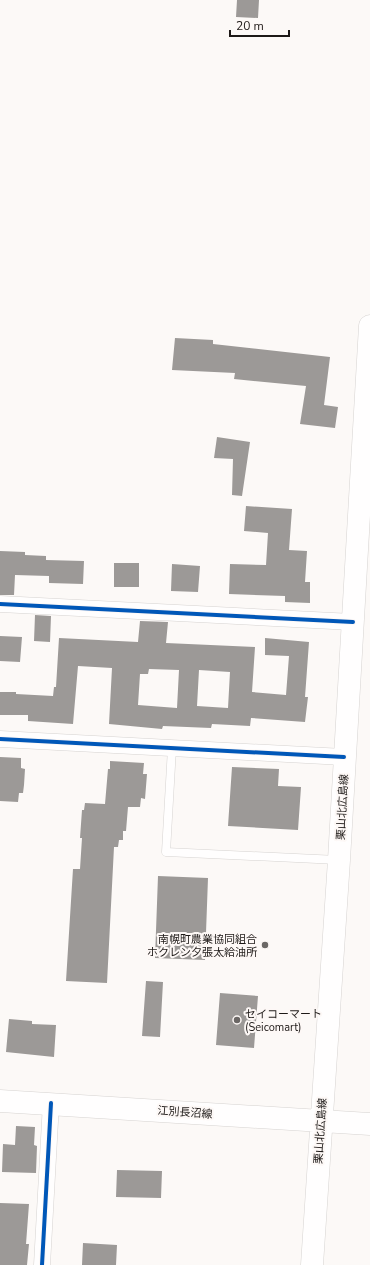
<svg xmlns="http://www.w3.org/2000/svg" width="370" height="1265" font-family="'Nunito Sans','Noto Sans JP',sans-serif">
<style>
.building{fill:#9c9997;fill-rule:evenodd}
.lines{fill:none;stroke-linecap:round;stroke-linejoin:round}
.lane-casing{stroke:#d6d3d1;stroke-width:9}
.street-casing{stroke:#d6d3d1;stroke-width:17}
.secondary-casing{stroke:#d6d3d1;stroke-width:23}
.lane{stroke:#fffefe;stroke-width:8}
.street{stroke:#fffefe;stroke-width:16}
.secondary{stroke:#fffefe;stroke-width:22}
.cycleway-casing{stroke:#fdf8f6;stroke-width:6}
.cycleway{stroke:#0057b8;stroke-width:4}
.poi-dot{fill:#6b6765;stroke:#fdf8f6;stroke-width:1.5}
.labels{text-anchor:middle;stroke-width:4;stroke-linejoin:round;paint-order:stroke}
.street-label{font-size:11px;fill:#1d1917;stroke:#fdf8f6}
.poi-label{font-size:11px;fill:#1d1917;stroke:#fdf8f6;text-anchor:end}
</style>
<rect width="100%" height="100%" fill="#fcf9f7"/>
<path class="building" d="M 237,0 L 259,0 L 258,18 L 236,17 Z
M 175,338 L 213,340 L 213,344 L 330,357 L 324,405 L 338,407 L 335,428 L 300,424 L 306,386 L 234,379 L 235,373 L 172,370 Z
M 217,437 L 250,442 L 242,496 L 232,495 L 233,459 L 214,458 Z
M 246,506 L 292,509 L 289,550 L 307,551 L 305,582 L 310,582 L 310,603 L 285,602 L 285,596 L 229,594 L 230,564 L 266,565 L 268,533 L 244,531 Z
M 0,551 L 25,552 L 25,555 L 46,556 L 46,560 L 84,561 L 83,584 L 49,583 L 49,576 L 15,575 L 14,595 L 0,595 Z
M 114,563 L 139,563 L 139,587 L 114,587 Z
M 172,564 L 200,566 L 198,592 L 171,591 Z
M 35,615 L 51,616 L 50,642 L 34,641 Z
M 140,621 L 168,622 L 166,643 L 255,647 L 252,692 L 286,695 L 289,656 L 265,655 L 265,638 L 309,642 L 305,697 L 308,697 L 305,722 L 251,718 L 250,726 L 212,724 L 211,728 L 163,726 L 162,729 L 109,724 L 112,668 L 78,666 L 73,724 L 28,721 L 28,715 L 0,715 L 0,692 L 16,692 L 16,694 L 53,696 L 54,687 L 56,687 L 59,638 L 138,642 ZM 149,669 L 179,670 L 177,708 L 138,705 L 140,674 L 148,674 ZM 199,670 L 230,672 L 228,708 L 197,706 Z
M 0,636 L 22,637 L 20,662 L 0,661 Z
M 0,757 L 21,758 L 21,768 L 25,769 L 24,785 L 23,793 L 19,793 L 18,802 L 0,801 Z
M 110,761 L 144,763 L 143,774 L 147,774 L 145,799 L 141,798 L 140,807 L 128,807 L 126,831 L 123,831 L 123,840 L 119,840 L 118,847 L 114,847 L 107,983 L 66,981 L 73,869 L 80,869 L 82,838 L 80,838 L 82,810 L 84,810 L 85,803 L 105,804 L 108,769 L 110,769 Z
M 232,767 L 279,769 L 278,786 L 301,787 L 298,830 L 228,826 Z
M 158,876 L 208,878 L 205,960 L 155,958 Z
M 146,981 L 163,982 L 160,1037 L 142,1036 Z
M 220,993 L 258,996 L 254,1048 L 216,1045 Z
M 9,1019 L 32,1021 L 32,1024 L 56,1025 L 54,1057 L 6,1052 Z
M 16,1126 L 35,1127 L 34,1145 L 37,1146 L 36,1173 L 2,1172 L 3,1144 L 15,1145 Z
M 117,1170 L 162,1171 L 161,1198 L 116,1197 Z
M 0,1203 L 29,1204 L 26,1244 L 29,1244 L 27,1265 L 0,1265 Z
M 83,1243 L 117,1245 L 116,1265 L 82,1265 Z"/>
<g class="lines">
<defs>
<path id="lane" d="M 172,748 L 166,852 L 338,860"/>
<path id="street" d="M 0,604 L 353,622
M 0,739 L 344,757
M 42,1265 L 51,1103"/>
<path id="secondary" d="M 0,1101 L 370,1124
M 312,1265 L 339,860 L 370,326"/>
</defs>
<use href="#lane" class="lane-casing"/>
<use href="#street" class="street-casing"/>
<use href="#secondary" class="secondary-casing"/>
<use href="#lane" class="lane"/>
<use href="#street" class="street"/>
<use href="#secondary" class="secondary"/>
<defs>
<path id="cycleway" d="M 0,604 L 353,622
M 0,739 L 344,757
M 42,1265 L 51,1103"/>
</defs>
<use href="#cycleway" class="cycleway-casing"/>
<use href="#cycleway" class="cycleway"/>
</g>
<g class="poi-dot">
<circle cx="265" cy="945" r="4"/>
<circle cx="237" cy="1020" r="4"/>
</g>
<g class="labels">
<g class="street-label">
<text transform="translate(342 807) rotate(-87)" y="4">栗山北広島線</text>
<text transform="translate(185 1112) rotate(4)" y="4">江別長沼線</text>
<text transform="translate(320 1131) rotate(-86)" y="4">栗山北広島線</text>
</g>
<g class="poi-label">
<text x="257" y="943">南幌町農業協同組合<tspan x="257" dy="13">ホクレン夕張太給油所</tspan></text>
<text x="245" y="1018" text-anchor="start">セイコーマート<tspan x="245" dy="13">(Seicomart)</tspan></text>
</g>
</g>
<path d="M230 30v6h59v-6" fill="none" stroke="#1d1917" stroke-width="2"/>
<text x="236" y="30" font-size="12" fill="#1d1917" stroke="#fdf8f6" stroke-width="3" paint-order="stroke">20 m</text>
</svg>
